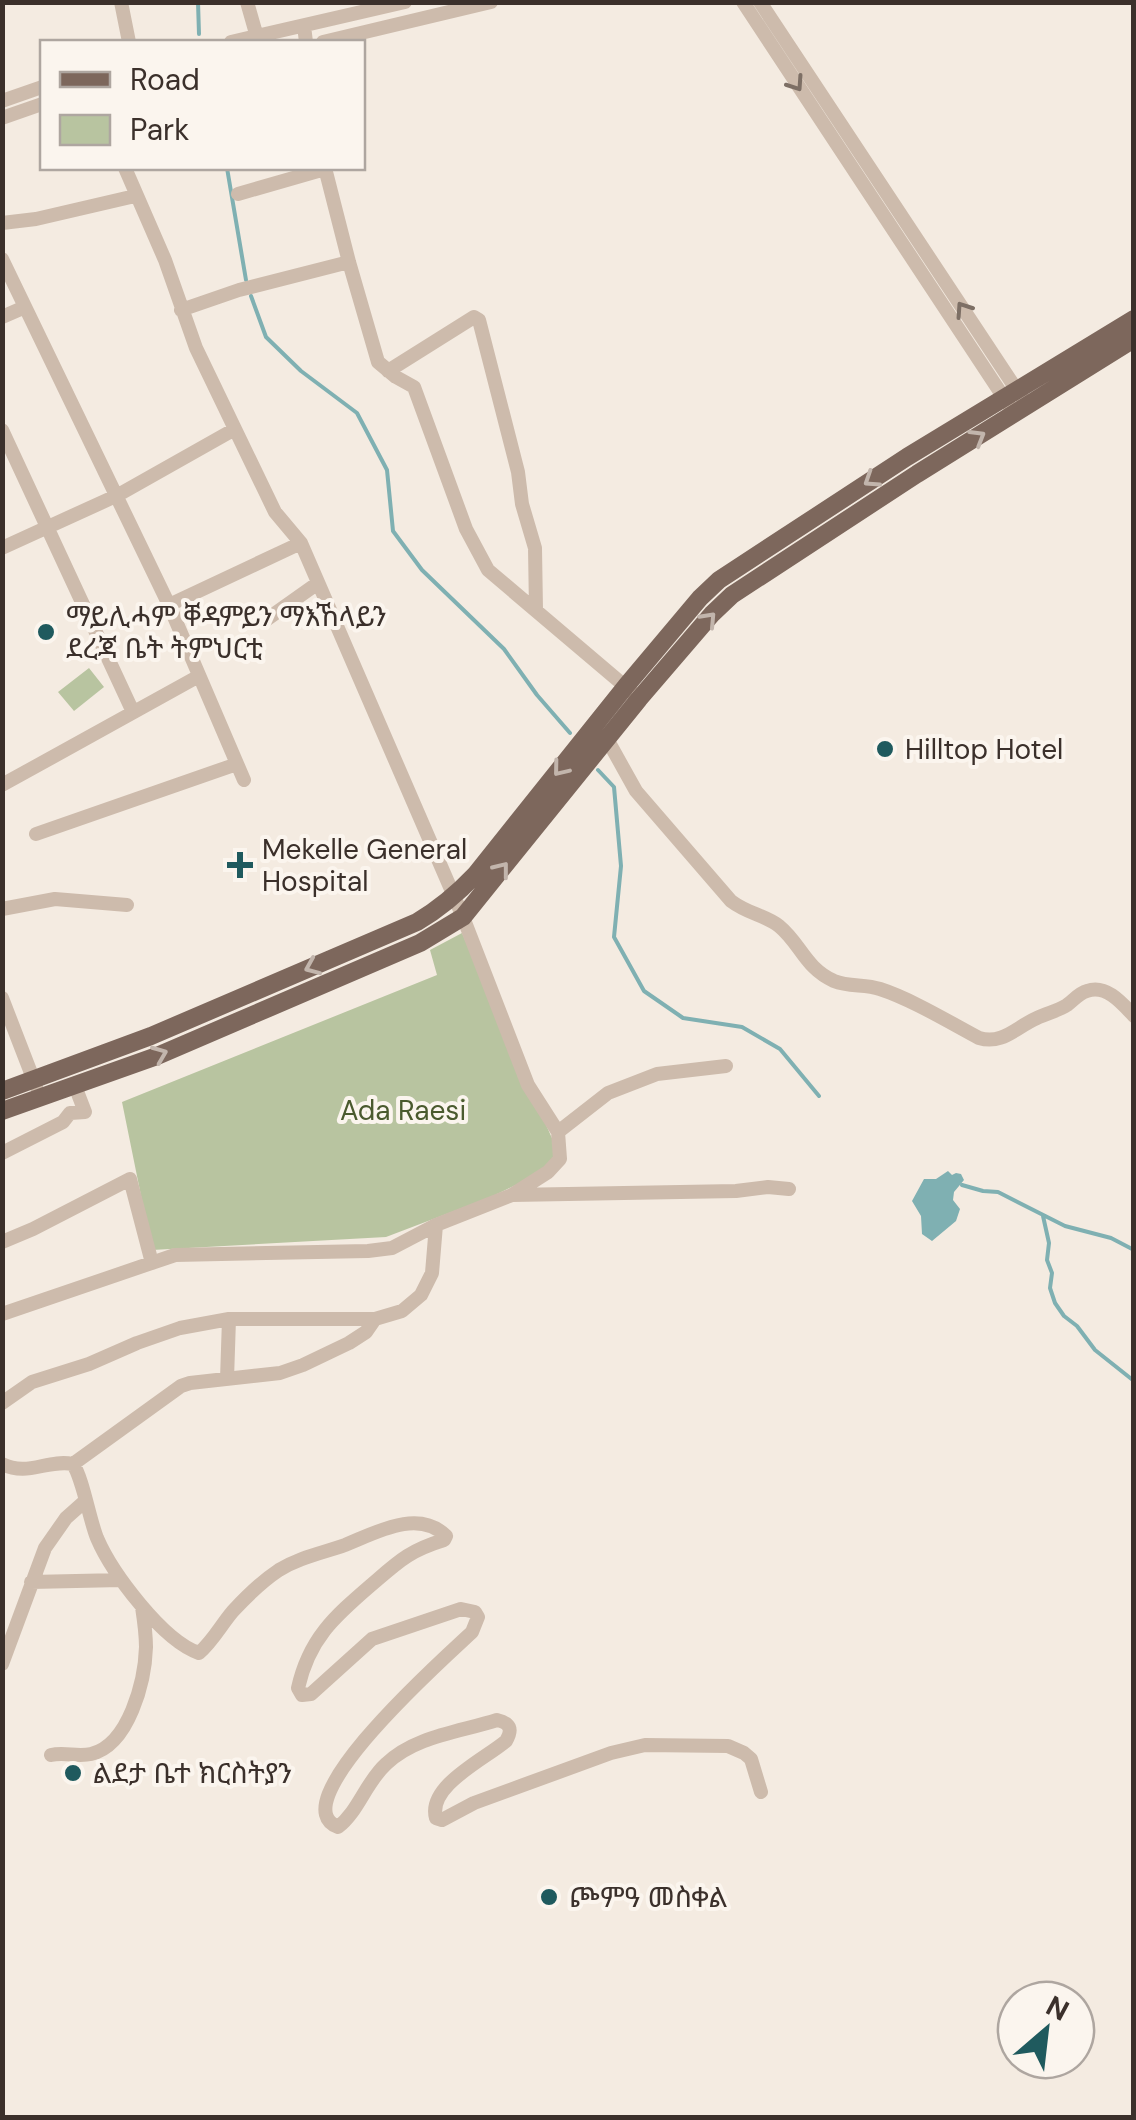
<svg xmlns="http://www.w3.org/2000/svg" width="1136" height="2120" font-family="'DM Sans','Noto Sans Ethiopic',sans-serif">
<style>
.green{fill:#b8c4a0}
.water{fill:#7fb0b2}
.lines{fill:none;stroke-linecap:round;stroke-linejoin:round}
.stream{stroke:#7fb0b2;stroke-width:4}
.minor{stroke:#cdbbac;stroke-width:14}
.major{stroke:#7d675c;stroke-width:18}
.oneway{stroke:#7d6f65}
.oneway2{stroke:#c2b5ac}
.poi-dot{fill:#1f5a5e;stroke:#fbf5ee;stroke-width:4}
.labels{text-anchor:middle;stroke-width:8;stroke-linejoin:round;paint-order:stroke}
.poi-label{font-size:28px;fill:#3b302b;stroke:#fbf5ee;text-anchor:start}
.park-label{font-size:28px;fill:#4a5a2e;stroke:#fbf5ee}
</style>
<rect width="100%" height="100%" fill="#f4ebe1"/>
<path class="green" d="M 89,668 L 104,687 L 74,711 L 58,692 Z
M 462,933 L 558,1152 L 548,1169 L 491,1197 L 386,1237 L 152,1250 L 122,1102 L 437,975 L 430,950 Z"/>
<path class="water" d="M 948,1171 L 952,1175 L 956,1173 L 961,1174 L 964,1180 L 954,1192 L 953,1200 L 960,1209 L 956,1221 L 932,1241 L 922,1234 L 921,1216 L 912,1201 L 924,1179 L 936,1179 Z"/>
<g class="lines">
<path class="stream" d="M 198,2 L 199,34
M 227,168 L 246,280
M 251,296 L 266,337 L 301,371 L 357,413 L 387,470 L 393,531 L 422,570 L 504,649 L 537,695 L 570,733
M 598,770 L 614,787 L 621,866 L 614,937 L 644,991 L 683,1018 L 742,1027 L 780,1049 L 819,1096
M 962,1185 L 983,1191 L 998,1192 L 1065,1226 L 1111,1238 L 1134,1250
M 1043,1216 L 1049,1243 L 1047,1260 L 1052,1273 L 1050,1288 L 1055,1303 L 1064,1316 L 1077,1326 L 1095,1350 L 1134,1381"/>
<path class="minor" d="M 121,2 L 129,42
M 247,2 L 257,37
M 743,2 L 1010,407
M 760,2 L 1022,398
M 304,26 L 306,42
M 231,42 L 405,2
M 323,42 L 491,2
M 2,101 L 42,87
M 2,118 L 42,104
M 125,168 L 165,260 L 196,348 L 275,512 L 301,543 L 463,917 L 528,1085 L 558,1132 L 560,1159 L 548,1172 L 512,1195
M 325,168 L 349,262 L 378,362 L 396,377 L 414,387 L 466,529 L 488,570 L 633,693
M 238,194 L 325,169
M 2,223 L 36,219 L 135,196
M 2,259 L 169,605 L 244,780
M 181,310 L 239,290 L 349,262
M 2,317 L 25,307
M 388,371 L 474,317 L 479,320 L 518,472 L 522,504 L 535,548 L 536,610
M 2,430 L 133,712
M 2,548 L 118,495 L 235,429
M 169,605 L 301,543
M 263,622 L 318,583
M 600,733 L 607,739 L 636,791 L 731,901 C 748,914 765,915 779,926 C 801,944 805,968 834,981 C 849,987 865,984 880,989 C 911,999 949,1022 979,1038 C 1003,1045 1016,1027 1037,1018 C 1047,1013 1058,1011 1067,1005 C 1074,1000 1079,993 1087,991 C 1106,984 1122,1003 1134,1016
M 2,785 L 199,676
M 36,834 L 237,764
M 2,909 L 55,899 L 127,905
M 2,998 L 36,1086
M 558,1132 L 608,1093 L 657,1074 L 726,1066
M 2,1153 L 63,1122 L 70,1113 L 85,1112 L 75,1086
M 2,1242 L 33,1229 L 130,1179 L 152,1263
M 2,1314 L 175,1255 L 368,1251 L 392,1248 L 436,1225 L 512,1195 L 736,1191 L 768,1187 L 789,1189
M 227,1379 L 229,1319
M 2,1403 L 32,1382 L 89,1364 L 137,1343 L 180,1328 L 229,1319 L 375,1319 L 402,1311 L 421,1295 L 432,1273 L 436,1225
M 2,1464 C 28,1477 47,1459 73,1464 L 181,1386 L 190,1383 L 280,1373 L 303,1365 L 349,1343 L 366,1332 L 375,1319
M 73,1464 C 83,1479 89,1518 97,1538 C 112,1573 163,1641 199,1653 C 213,1641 221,1625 233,1611 C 246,1597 264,1580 279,1570 C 300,1557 323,1553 345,1545 C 375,1533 418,1508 446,1536 L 444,1540 C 408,1551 398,1562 370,1586 C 334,1617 309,1639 298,1688 L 302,1695 L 311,1694 L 372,1639 L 461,1609 L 475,1612 L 478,1617 L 472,1632 C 450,1653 278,1804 338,1827 C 358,1812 366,1782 386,1764 C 415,1736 460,1732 497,1720 C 510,1723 513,1729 506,1741 C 485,1759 427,1786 436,1818 L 442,1820 L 474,1803 L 611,1753 L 645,1745 L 728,1746 L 744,1753 L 751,1759 L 761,1792
M 31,1582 L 121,1580
M 2,1664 L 45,1548 L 66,1518 L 84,1502
M 51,1755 C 64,1752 78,1757 91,1754 C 129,1745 145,1681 146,1647 C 146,1633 144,1620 142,1607"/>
<path class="major" d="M 2,1091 L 151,1036 L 417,922 C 439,909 457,894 475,875 L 626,686 L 700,598 L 719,580 L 907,457 L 1134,319
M 2,1111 L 157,1056 L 420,943 L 463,917 L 639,699 L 712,614 L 732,595 L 917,474 L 1134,339"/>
</g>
<defs><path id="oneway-chevron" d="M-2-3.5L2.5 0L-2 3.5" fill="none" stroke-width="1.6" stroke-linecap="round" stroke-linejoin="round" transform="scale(2.5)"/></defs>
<g class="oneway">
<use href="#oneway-chevron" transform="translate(796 84) rotate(56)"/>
<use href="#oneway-chevron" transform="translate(963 309) rotate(-124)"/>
</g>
<g class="oneway2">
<use href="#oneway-chevron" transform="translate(978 437) rotate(-31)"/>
<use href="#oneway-chevron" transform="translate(871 480) rotate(147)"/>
<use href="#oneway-chevron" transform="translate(709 619) rotate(-47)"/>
<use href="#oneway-chevron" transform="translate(560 769) rotate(129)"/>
<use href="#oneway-chevron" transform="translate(502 869) rotate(-52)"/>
<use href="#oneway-chevron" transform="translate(312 967) rotate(157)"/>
<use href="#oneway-chevron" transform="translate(160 1054) rotate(-22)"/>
</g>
<g class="poi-dot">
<circle cx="46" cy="632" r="10"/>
<circle cx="885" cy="749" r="10"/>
<path d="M235 850h10v10h10v10h-10v10h-10v-10h-10v-10h10z"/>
<circle cx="73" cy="1773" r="10"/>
<circle cx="549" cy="1897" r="10"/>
</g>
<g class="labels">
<g class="poi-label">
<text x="66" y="626">ማይሊሓም ቐዳምይን ማእኸላይን<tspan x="66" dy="32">ደረጃ ቤት ትምህርቲ</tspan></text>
<text x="905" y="759">Hilltop Hotel</text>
<text x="262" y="859">Mekelle General<tspan x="262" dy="32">Hospital</tspan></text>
<text x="93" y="1783">ልደታ ቤተ ክርስትያን</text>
<text x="569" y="1907">ጮምዓ መስቀል</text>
</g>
<g class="park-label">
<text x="403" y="1120">Ada Raesi</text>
</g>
</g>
<rect width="1136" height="2120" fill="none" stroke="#3b302b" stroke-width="10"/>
<rect x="40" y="40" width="325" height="130" fill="#fbf5ee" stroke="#aea6a0" stroke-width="2.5"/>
<rect x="60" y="72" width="50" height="15" fill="#7d675c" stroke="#aea6a0" stroke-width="2.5"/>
<text x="130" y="90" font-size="30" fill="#3b302b">Road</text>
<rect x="60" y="115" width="50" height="30" fill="#b8c4a0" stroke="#aea6a0" stroke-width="2.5"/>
<text x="130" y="140" font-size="30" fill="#3b302b">Park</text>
<g transform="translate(1046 2030) rotate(28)"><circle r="48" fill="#fbf5ee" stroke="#aea6a0" stroke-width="2.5"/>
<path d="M0-8L18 38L0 25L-18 38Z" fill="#1f5a5e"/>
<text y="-15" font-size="28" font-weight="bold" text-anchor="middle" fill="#3b302b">N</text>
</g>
</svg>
